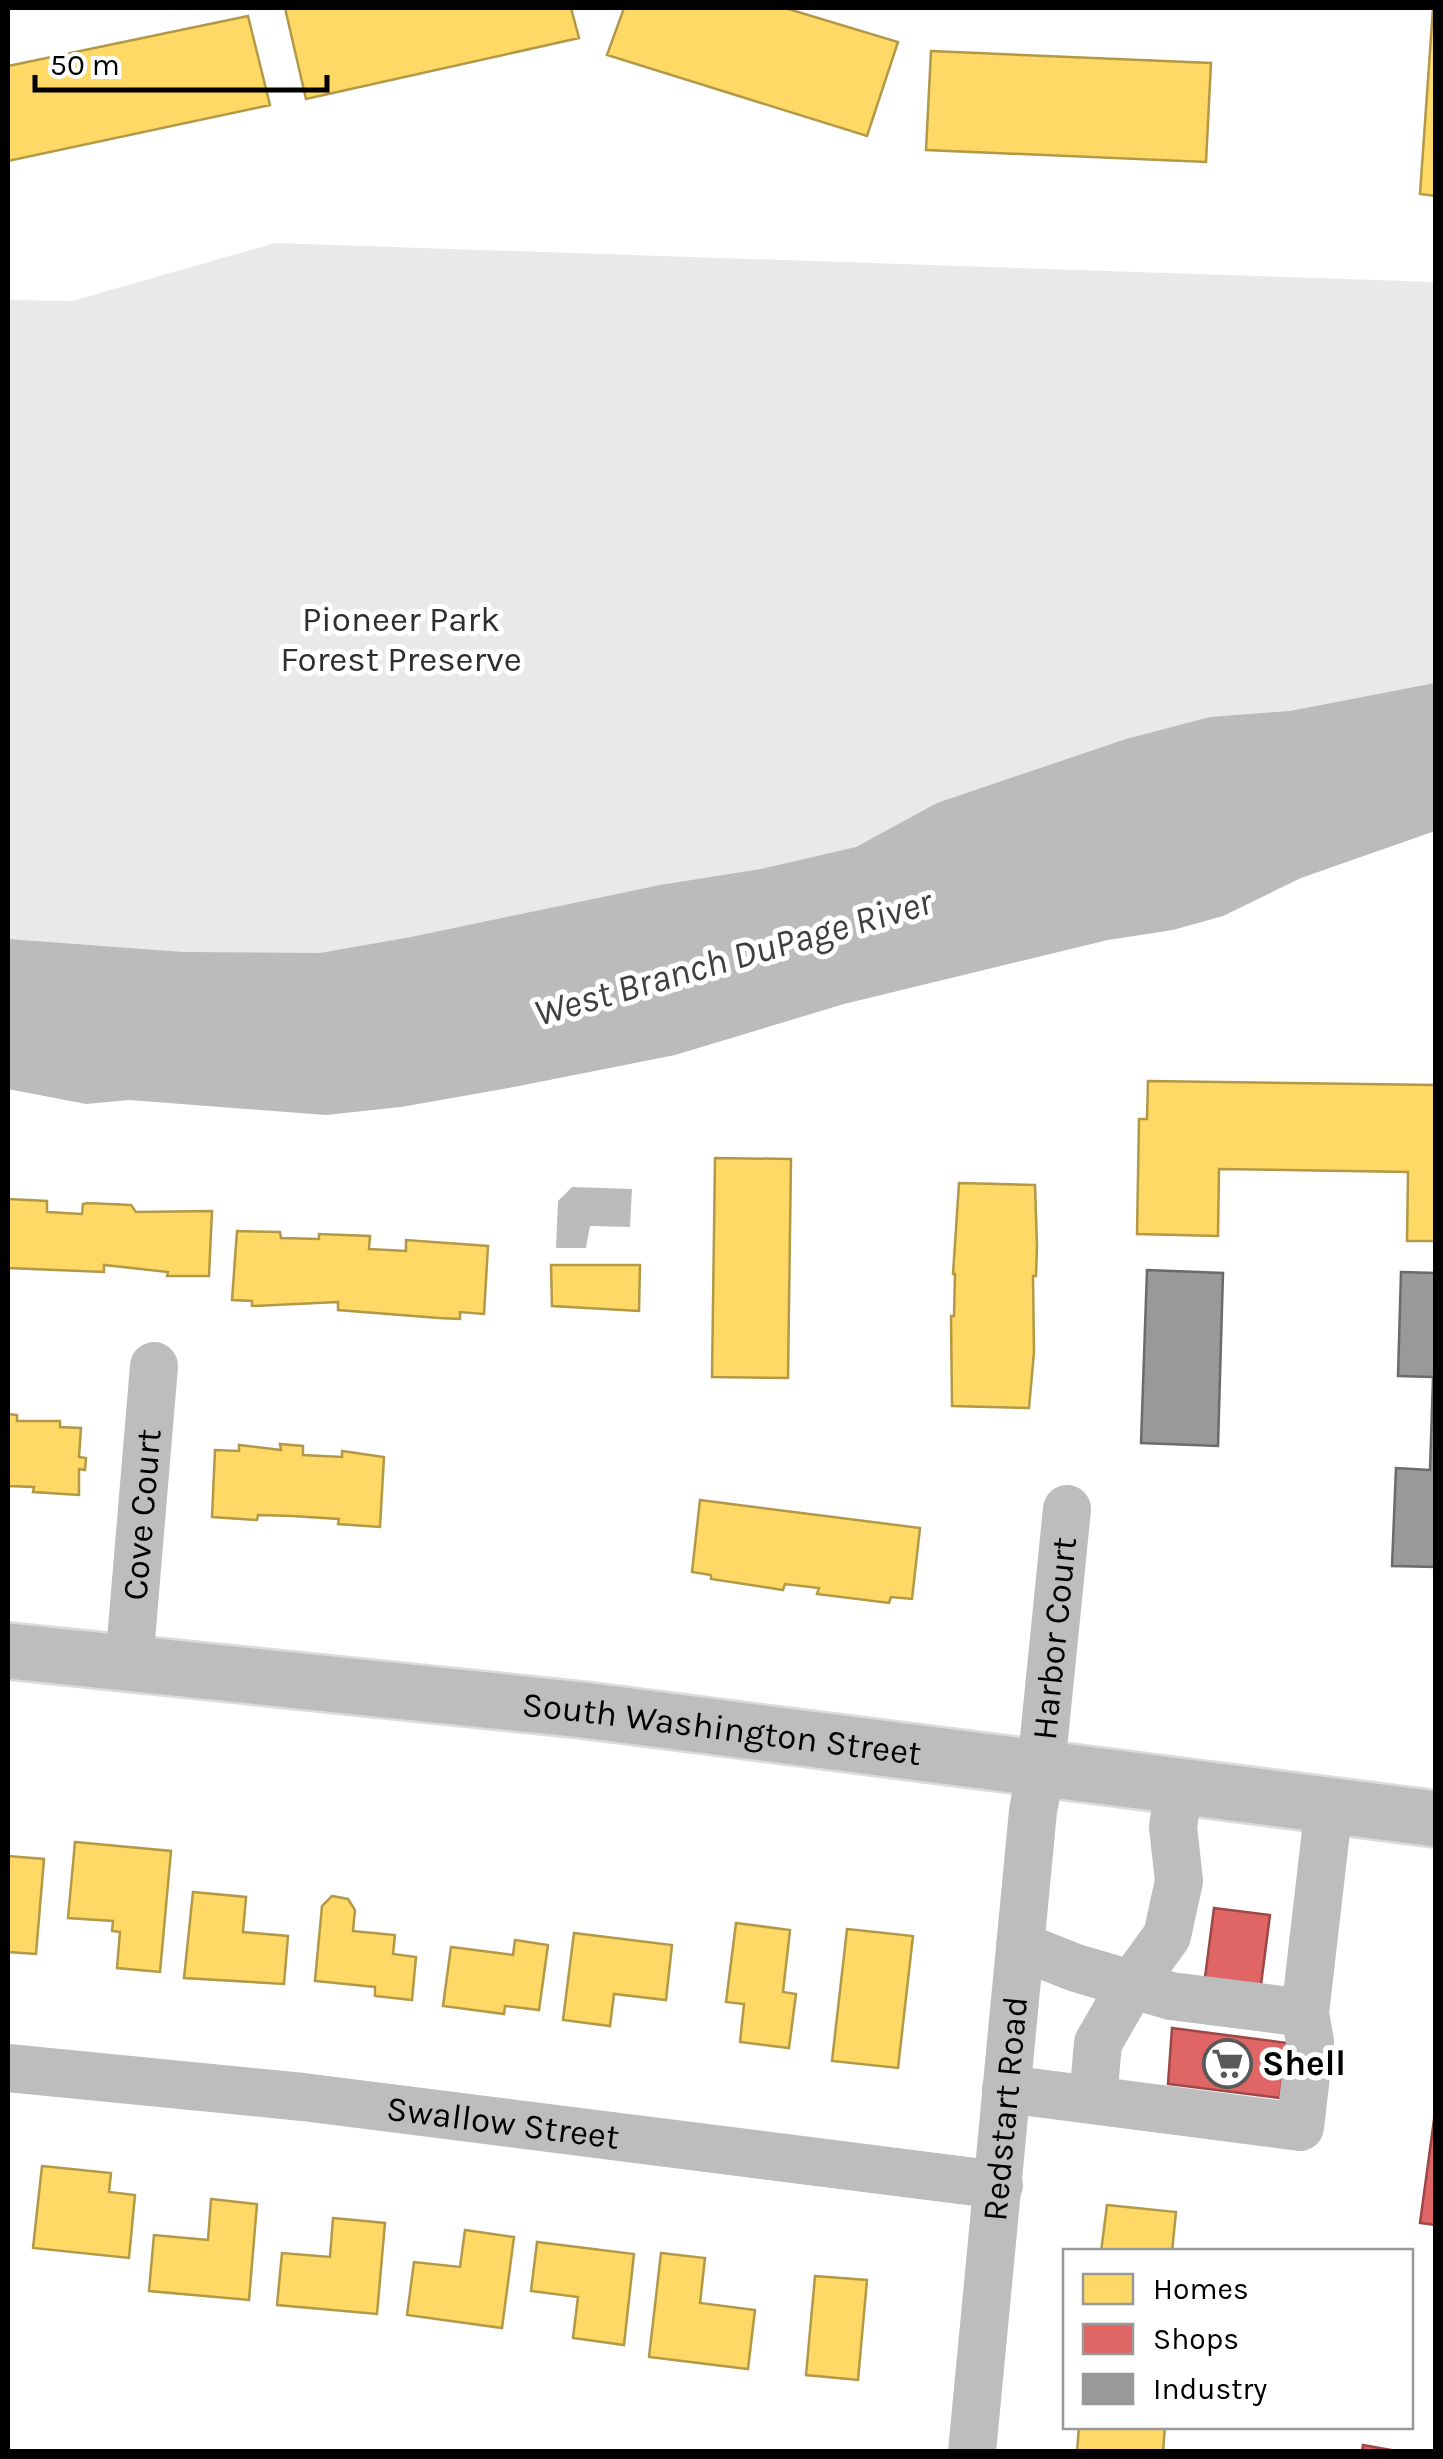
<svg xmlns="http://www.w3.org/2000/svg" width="1443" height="2459" font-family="Karla,sans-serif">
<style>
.green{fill:#e9e9e9}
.water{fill:#bbb}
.homes{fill:#ffd966;stroke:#b29847;stroke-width:2.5}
.shops{fill:#e06666;stroke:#9d4747;stroke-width:2.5}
.industry{fill:#999;stroke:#6b6b6b;stroke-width:2.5}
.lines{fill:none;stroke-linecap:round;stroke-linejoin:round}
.major-casing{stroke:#dbdbdb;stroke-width:60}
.minor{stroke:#bdbdbd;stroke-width:48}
.major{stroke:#bdbdbd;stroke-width:55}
.labels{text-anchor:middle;stroke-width:10;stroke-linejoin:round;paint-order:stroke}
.park-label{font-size:35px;fill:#2e2e2e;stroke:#fff}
.street-label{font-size:35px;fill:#000;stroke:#fff}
.poi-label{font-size:35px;font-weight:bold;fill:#000;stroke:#fff;text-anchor:start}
.water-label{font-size:38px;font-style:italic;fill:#3f3f3f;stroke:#fff}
</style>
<rect width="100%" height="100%" fill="#fff"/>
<path class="green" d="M 275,243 L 1435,282 L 1435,737 L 8,1036 L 8,300 L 72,301 Z"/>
<path class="water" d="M 1435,683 L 1435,831 L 1301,878 L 1223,916 L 1173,930 L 1108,940 L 844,1004 L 675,1055 L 514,1087 L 401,1107 L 326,1115 L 129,1100 L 86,1104 L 8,1089 L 8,939 L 183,952 L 320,953 L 411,937 L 660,885 L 761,869 L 856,847 L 937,803 L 1126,739 L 1210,717 L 1290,711 Z
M 572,1187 L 632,1189 L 630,1227 L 590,1226 L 586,1248 L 556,1248 L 558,1201 Z"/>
<path class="homes" d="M 285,8 L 571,8 L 579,38 L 306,99 Z
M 624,8 L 785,8 L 898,42 L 867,136 L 607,55 Z
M 1433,8 L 1436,8 L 1436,196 L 1420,194 Z
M 248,16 L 270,105 L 8,161 L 8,66 Z
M 931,51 L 1211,63 L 1206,162 L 926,150 Z
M 1148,1081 L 1436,1085 L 1436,1241 L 1407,1241 L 1408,1172 L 1219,1169 L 1218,1236 L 1137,1234 L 1139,1119 L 1147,1119 Z
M 715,1158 L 791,1159 L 788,1378 L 712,1377 Z
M 959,1183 L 1035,1185 L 1037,1246 L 1036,1276 L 1033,1276 L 1034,1352 L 1029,1408 L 952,1406 L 951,1316 L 954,1316 L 955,1274 L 953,1274 Z
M 8,1199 L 47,1201 L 47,1212 L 82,1214 L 83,1204 L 87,1203 L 131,1205 L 136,1212 L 212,1211 L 209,1276 L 167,1276 L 168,1272 L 104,1265 L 104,1272 L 8,1268 Z
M 237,1231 L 280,1232 L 281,1238 L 319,1239 L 319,1234 L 370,1236 L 369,1249 L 406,1251 L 406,1240 L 488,1246 L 484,1314 L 460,1312 L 460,1319 L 439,1318 L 338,1310 L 338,1302 L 252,1306 L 252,1301 L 232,1300 Z
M 551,1265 L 640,1265 L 639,1311 L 552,1306 Z
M 8,1414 L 17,1415 L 17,1421 L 60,1421 L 60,1427 L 81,1428 L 79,1457 L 86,1458 L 85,1470 L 79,1469 L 79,1495 L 33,1492 L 34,1487 L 8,1486 Z
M 280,1444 L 303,1446 L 303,1455 L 342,1457 L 342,1451 L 384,1457 L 380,1527 L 338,1524 L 339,1519 L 292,1516 L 258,1515 L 257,1520 L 212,1517 L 215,1450 L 239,1451 L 239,1445 L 281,1450 Z
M 700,1500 L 920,1528 L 912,1599 L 891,1597 L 889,1603 L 817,1594 L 819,1588 L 785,1584 L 783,1590 L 711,1579 L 711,1575 L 692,1572 Z
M 75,1842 L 171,1851 L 160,1972 L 117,1968 L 120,1932 L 112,1931 L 113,1921 L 68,1918 Z
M 8,1856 L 44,1859 L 36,1954 L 8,1952 Z
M 193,1892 L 246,1897 L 243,1932 L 288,1936 L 284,1984 L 184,1978 Z
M 332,1896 L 348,1899 L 355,1910 L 353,1931 L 395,1935 L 393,1954 L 416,1957 L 412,2000 L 375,1996 L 375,1987 L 315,1981 L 322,1906 Z
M 736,1923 L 790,1930 L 783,1992 L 796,1994 L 789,2048 L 740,2042 L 744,2004 L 726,2002 Z
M 847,1929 L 913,1936 L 898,2068 L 832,2061 Z
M 574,1933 L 672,1945 L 666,2000 L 614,1994 L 610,2026 L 563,2020 Z
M 515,1940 L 548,1945 L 539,2010 L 505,2006 L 504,2014 L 443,2006 L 451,1947 L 513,1955 Z
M 42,2166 L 111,2173 L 109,2192 L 135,2195 L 129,2258 L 33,2248 Z
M 211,2199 L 257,2204 L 249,2300 L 149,2291 L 154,2235 L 208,2240 Z
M 1107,2205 L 1176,2212 L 1172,2252 L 1101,2252 Z
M 333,2218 L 385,2223 L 377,2314 L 277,2305 L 282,2253 L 330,2257 Z
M 465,2230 L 514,2237 L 502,2328 L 407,2315 L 414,2262 L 460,2267 Z
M 537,2242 L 634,2254 L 624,2345 L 573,2338 L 578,2297 L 531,2291 Z
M 661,2253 L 705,2258 L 700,2303 L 755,2310 L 748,2369 L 649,2357 Z
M 815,2276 L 867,2280 L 858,2380 L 806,2375 Z
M 1079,2426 L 1165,2426 L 1163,2452 L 1077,2452 Z"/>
<path class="shops" d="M 1214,1908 L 1270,1915 L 1259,2000 L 1203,1993 Z
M 1172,2028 L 1287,2043 L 1280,2098 L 1168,2084 Z
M 1436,2105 L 1436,2225 L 1420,2223 Z
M 1363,2445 L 1402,2452 L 1362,2452 Z"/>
<path class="industry" d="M 1147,1270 L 1223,1273 L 1218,1446 L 1141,1443 Z
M 1401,1272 L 1436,1273 L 1436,1567 L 1392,1566 L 1396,1468 L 1430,1470 L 1433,1377 L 1398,1376 Z"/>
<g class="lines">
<defs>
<g id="major">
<path id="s4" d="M 8,1651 L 583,1710 L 1436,1819"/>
</g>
</defs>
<use href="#major" class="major-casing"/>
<g class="minor">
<path id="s1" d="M 129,1664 L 154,1366"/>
<path d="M 1020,1946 L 1076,1968 L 1171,1996 L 1305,2013"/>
<path id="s2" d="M 8,2068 L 303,2097 L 999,2185"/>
<path d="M 1006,2089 L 1300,2127 L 1310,2042 L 1305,2013 L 1329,1805"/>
<path d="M 1093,2099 L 1098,2043 L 1132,1984 L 1167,1936 L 1179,1881 L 1173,1827 L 1179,1786"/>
<path id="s3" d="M 972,2452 L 1033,1811 L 1041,1768 L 1067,1509"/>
</g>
<use href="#major" class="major"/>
</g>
<defs>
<symbol id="supermarket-ring" viewBox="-11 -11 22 22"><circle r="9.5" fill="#fff" stroke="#595959" stroke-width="1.5"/><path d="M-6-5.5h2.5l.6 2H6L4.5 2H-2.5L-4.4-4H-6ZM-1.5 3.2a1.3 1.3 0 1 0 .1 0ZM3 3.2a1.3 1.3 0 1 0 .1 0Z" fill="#595959"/></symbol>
</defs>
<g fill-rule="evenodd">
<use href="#supermarket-ring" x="1200" y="2036" width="55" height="55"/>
</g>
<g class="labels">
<g class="park-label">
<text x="401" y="631">Pioneer Park<tspan x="401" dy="40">Forest Preserve</tspan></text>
</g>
<g class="street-label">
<text dy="12" stroke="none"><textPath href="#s1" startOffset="150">Cove Court</textPath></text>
<text dy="12" stroke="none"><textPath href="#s3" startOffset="818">Harbor Court</textPath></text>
<text dy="12" stroke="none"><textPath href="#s4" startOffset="718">South Washington Street</textPath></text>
<text dy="12" stroke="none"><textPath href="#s3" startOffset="345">Redstart Road</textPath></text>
<text dy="12" stroke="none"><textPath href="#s2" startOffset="498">Swallow Street</textPath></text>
</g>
<g class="poi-label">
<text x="1262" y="2075">Shell</text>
</g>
<g class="water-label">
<text transform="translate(733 957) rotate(-16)" y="13">West Branch DuPage River</text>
</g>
</g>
<rect width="1443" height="2459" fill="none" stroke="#000000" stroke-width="20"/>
<rect x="1063" y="2249" width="350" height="180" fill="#ffffff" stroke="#999999" stroke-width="2.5"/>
<rect x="1083" y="2274" width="50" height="30" fill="#ffd966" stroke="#999999" stroke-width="2.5"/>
<text x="1153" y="2299" font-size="30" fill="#000000">Homes</text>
<rect x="1083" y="2324" width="50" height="30" fill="#e06666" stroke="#999999" stroke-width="2.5"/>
<text x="1153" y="2349" font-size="30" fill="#000000">Shops</text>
<rect x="1083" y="2374" width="50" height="30" fill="#999999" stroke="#999999" stroke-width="2.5"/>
<text x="1153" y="2399" font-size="30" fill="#000000">Industry</text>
<path d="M35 75v15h292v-15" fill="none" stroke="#000000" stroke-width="5"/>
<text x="50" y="75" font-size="30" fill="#000000" stroke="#ffffff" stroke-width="8" paint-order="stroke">50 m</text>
</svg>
